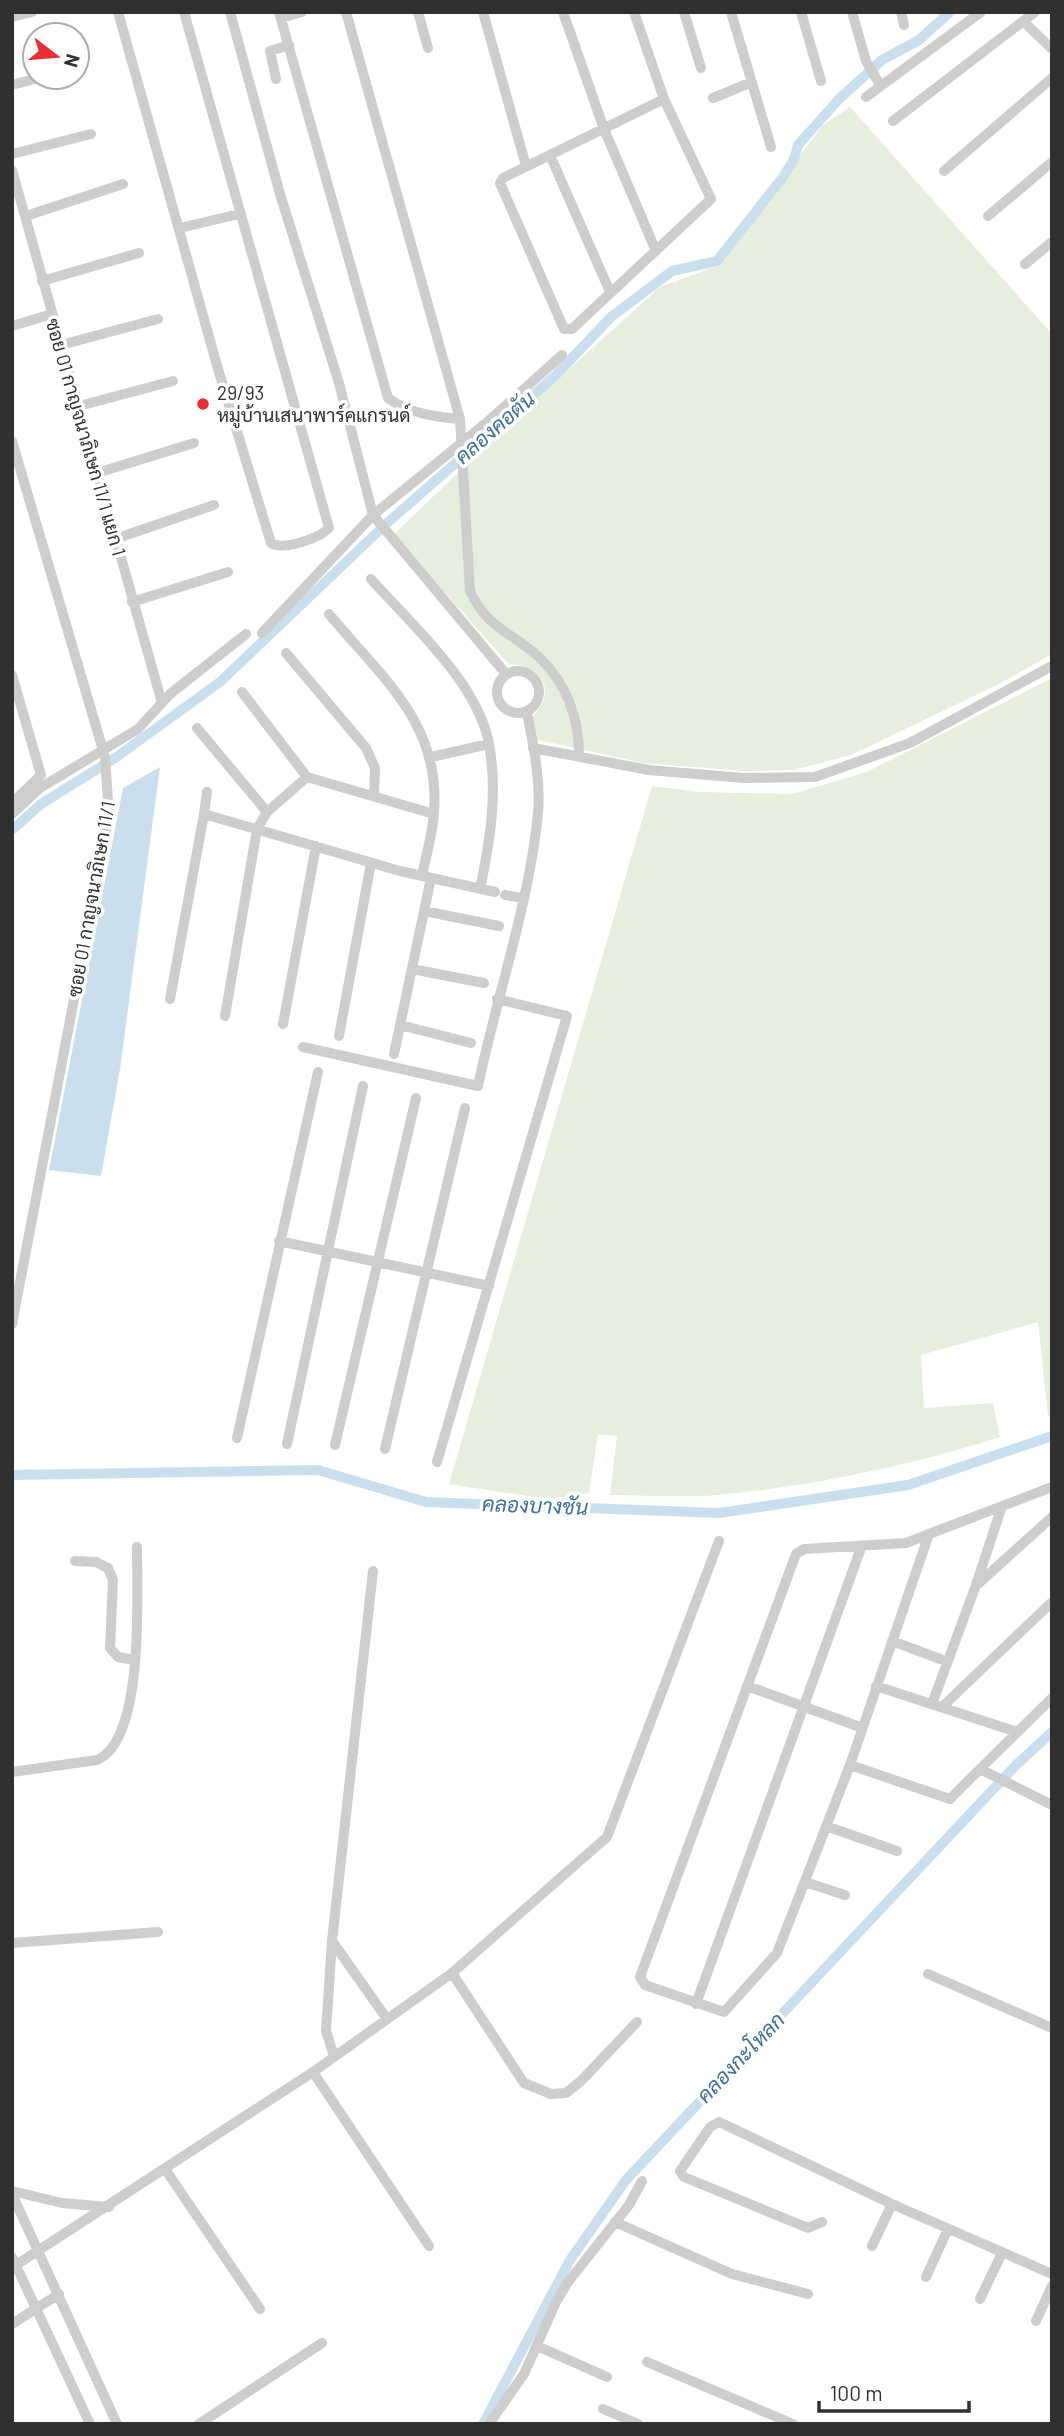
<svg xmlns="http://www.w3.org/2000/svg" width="1064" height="2436" font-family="Barlow,Sarabun,sans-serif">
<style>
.green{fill:#e6eede}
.water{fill:#cadfee}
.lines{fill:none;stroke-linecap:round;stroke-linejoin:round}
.canal{stroke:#cadfee;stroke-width:10}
.minor{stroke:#cdcdcd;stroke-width:10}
.poi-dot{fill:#ed2d35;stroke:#fff;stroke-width:2.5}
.labels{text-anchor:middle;stroke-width:7;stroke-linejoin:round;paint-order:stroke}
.poi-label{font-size:19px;fill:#303030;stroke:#fff;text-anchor:start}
.street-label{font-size:19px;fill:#303030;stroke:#fff}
.water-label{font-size:21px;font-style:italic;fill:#3a7097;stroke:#fff}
</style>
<rect width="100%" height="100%" fill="#fff"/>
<path class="green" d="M 850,107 L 1052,334 L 1052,654 L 999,684 L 851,755 L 794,770 L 743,771 L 643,763 L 534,739 C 533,733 532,727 532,722 C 533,714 540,709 543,702 C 552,676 530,665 509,664 L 393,535 L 528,406 L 660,287 L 720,265 L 822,126 Z
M 1052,678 L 1052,1415 L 1048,1416 L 1038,1322 L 921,1355 L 924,1408 L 993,1403 L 1000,1437 C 908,1466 814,1486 717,1495 C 682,1498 645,1495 610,1495 L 617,1436 L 598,1434 L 589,1493 L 546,1499 L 449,1484 L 652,786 L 699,792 L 792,794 L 867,772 Z"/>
<path class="water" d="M 160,767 L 120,1069 L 101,1176 L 49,1170 L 123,788 Z"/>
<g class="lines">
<path class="canal" d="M 12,830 L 41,804 L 115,758 L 220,682 L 386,524 L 555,376 L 611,317 L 672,271 L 717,261 L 783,177 L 794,159 L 798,145 L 839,99 L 882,60 L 919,40 L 950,12
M 12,1475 L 318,1470 L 426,1502 L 719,1513 L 908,1485 L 1052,1436
M 483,2424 L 570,2260 L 626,2180 L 1016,1765 L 1052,1732"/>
<path class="minor" d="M 118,12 L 218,369 L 271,543 C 283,551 320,538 329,528 L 184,12
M 230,12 L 280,194 L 339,383 L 373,515 L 506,674
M 279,12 L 388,398 C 408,413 435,417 460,419
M 346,12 L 460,419 L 470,591 C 488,630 511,631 540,658 C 568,686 579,718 579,756
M 418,12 L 428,48
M 483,12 L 526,166
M 563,12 L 604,129 L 656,251
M 634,12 L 664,99 L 711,199 L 572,329 L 564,329 L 500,183 L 503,178 L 664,99
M 684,12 L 701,68
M 731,12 L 771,147
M 801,12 L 821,81
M 852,12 L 866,61 L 880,85
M 901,12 L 904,25
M 12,17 L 32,12
M 281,18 L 302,12
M 1024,22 L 1052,49
M 77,68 L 78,68
M 276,79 L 270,51 L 289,45
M 12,85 L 42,77
M 866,97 L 981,12
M 713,98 L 752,82
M 893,121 L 1035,12
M 12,154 L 91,134
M 550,155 L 610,292
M 12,170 L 162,703
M 944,171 L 1052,78
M 26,216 L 123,184
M 988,216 L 1052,162
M 180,228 L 239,214
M 1025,264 L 1052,242
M 42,281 L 139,253
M 12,326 L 52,314
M 61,345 L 158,319
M 79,406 L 173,381
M 12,441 L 105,757 L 109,816 L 12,1324
M 97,473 L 194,443
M 115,539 L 214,505
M 371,579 C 411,624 478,683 489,744 C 498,793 490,841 480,889
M 132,602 L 228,572
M 329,614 C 381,677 441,723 434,812 C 433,833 426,855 422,876
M 262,633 L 373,515 L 485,424 L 562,355
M 286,653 L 366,748 L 375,768 L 374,795
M497 692a21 21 0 1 1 42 0a21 21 0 1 1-42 0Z
M 12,675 L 41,775 L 12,803
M 242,692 L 307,777 L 434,814
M 197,728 L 267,812
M 533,748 L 649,770 L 743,778 L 815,777 L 910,743 L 1052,666
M 431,757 L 489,744
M 12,814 L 40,788 L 138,729 L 170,694 L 246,634
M 204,814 L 207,792
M 505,895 L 522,898
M 424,911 L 499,926
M 412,969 L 484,983
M 170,999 L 204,814 L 400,871 L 495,892
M 225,1016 L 257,829 L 267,812 L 307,777
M 283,1024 L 316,846
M 400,1025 L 471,1043
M 339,1036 L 371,863
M 303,1047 L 478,1086 C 496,999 530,901 538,813 C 541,779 533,745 527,712
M 394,1054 L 431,878
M 279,1241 L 489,1286
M 237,1438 L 318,1072
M 287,1444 L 363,1086
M 335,1445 L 416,1098
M 385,1449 L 465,1108
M 437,1462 L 567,1016 L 497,999
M 929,1534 L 850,1765 L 777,1953 L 724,2012 L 645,1985 L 640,1977 L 796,1554 L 804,1549 L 906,1543 L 929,1534 L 1052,1487
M 75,1561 L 96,1562 L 108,1568 L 113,1580 L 110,1648 L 118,1657 L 134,1660
M 979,1583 L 1052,1517
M 892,1641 L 940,1659
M 747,1686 L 860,1727
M 876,1686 L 1017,1732
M 1052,1698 L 980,1769 L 1052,1805
M 932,1704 L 976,1585 L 1002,1506
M 942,1707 L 1052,1602
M 850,1765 L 950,1799 L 980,1769
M 12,1772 L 97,1760 C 145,1740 137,1594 137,1547
M 826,1826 L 897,1851
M 805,1882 L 845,1895
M 332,1941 L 387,2019
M 12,1943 L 158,1932
M 452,1973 L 524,2083 L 551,2094 L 566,2093 L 581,2081 L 637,2022
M 928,1974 L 1052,2028
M 696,2004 L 861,1548
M 334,2056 L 326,2031 L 332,1941 L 373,1571
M 313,2072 L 429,2246
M 165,2169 L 260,2309
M 12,2191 L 62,2203 L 109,2207
M 12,2194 L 117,2424
M 615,2222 L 732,2274 L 808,2294
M 822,2222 L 808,2228 L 684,2177 L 680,2171 L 710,2127 L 719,2122 L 892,2204
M 872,2246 L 892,2204 L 1052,2274
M 12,2257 L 90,2424
M 16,2265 L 313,2072 L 452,1973 L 607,1837 L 719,1541
M 926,2277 L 948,2229
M 980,2299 L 1002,2253
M 1036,2321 L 1052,2286
M 12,2324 L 59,2294
M 537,2346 L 607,2377
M 647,2362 L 793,2424
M 603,2409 L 638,2424
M 199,2424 L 322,2343
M 489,2424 L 524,2374 L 556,2302 L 568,2282 L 629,2205 L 642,2181"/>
</g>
<circle class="poi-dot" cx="203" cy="404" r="7"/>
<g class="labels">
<g class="poi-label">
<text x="217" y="400">29/93<tspan x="217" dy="22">หมู่บ้านเสนาพาร์คแกรนด์</tspan></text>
</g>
<g class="street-label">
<text transform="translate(86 437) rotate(74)" y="7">ซอย 01 กาญจนาภิเษก 11/1 แยก 1</text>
<text transform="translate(91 899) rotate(-80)" y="7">ซอย 01 กาญจนาภิเษก 11/1</text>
</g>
<g class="water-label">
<text transform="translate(495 428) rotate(-41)" y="7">คลองคอตัน</text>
<text transform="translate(535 1506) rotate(2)" y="7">คลองบางชัน</text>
<text transform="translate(741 2058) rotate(-46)" y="7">คลองกะโหลก</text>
</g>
</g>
<rect width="1064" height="2436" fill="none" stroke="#303030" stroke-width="28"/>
<g transform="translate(56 56) rotate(106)"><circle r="33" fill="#ffffff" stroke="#acacac" stroke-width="2"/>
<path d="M0-5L12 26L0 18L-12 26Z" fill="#ed2d35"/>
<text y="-10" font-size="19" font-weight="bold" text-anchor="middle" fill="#303030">N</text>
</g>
<path d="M819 2401v10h150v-10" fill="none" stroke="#303030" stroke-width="3.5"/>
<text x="830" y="2401" font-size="21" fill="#303030" stroke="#ffffff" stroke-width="5" paint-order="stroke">100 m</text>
</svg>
